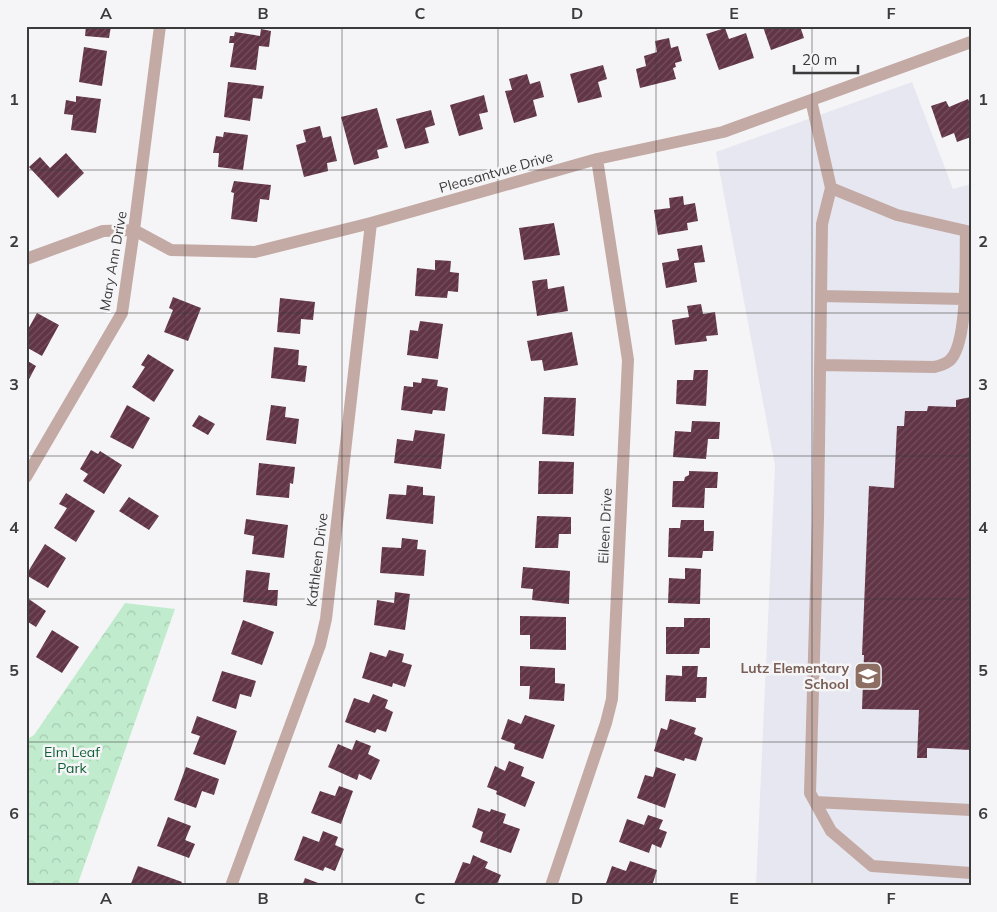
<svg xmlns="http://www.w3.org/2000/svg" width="997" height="912" font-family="Mulish,sans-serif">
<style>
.built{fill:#e6e7f0}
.park{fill:url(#park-crowns)}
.building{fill:url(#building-hatch)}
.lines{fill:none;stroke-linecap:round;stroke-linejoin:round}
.minor{stroke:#c4aaa5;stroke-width:12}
.grid{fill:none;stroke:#3b3b3c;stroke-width:1;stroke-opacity:0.55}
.labels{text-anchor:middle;stroke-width:5;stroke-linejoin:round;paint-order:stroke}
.street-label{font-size:14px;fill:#3b3b3c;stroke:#f5f5f7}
.education-label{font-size:14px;font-weight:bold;fill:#785e54;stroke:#f5f5f7;text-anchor:end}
.park-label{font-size:14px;fill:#115f36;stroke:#f5f5f7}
.neatline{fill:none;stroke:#3b3b3c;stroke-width:2}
.grid-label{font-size:16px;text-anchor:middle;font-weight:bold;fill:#3b3b3c}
</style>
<defs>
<pattern id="park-crowns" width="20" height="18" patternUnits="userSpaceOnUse" patternTransform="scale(1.25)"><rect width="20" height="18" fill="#c0ebcd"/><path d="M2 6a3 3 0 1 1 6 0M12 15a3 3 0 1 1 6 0" fill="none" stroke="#a6cab1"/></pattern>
<pattern id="building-hatch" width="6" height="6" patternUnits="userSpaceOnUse" patternTransform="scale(1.25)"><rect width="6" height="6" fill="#613446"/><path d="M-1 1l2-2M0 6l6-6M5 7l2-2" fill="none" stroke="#75515f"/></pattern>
</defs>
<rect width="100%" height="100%" fill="#f5f5f7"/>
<path class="built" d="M 912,82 L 953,189 L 971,184 L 971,886 L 756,886 L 775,466 L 716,152 Z"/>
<path class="park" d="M 125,603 L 175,609 L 77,886 L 26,886 L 26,740 L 34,735 Z"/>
<path class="building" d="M 86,26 L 111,26 L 109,38 L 85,36 Z
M 765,26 L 800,26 L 804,38 L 771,50 L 763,27 Z
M 725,28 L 729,39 L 746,33 L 754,58 L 719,70 L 706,34 Z
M 261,29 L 271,31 L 269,47 L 259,46 L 256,70 L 230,67 L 234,43 L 229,43 L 230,36 L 234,36 L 235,32 L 260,36 Z
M 669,38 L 671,48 L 678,46 L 682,61 L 675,63 L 676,67 L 673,68 L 676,79 L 640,88 L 636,69 L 646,66 L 644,56 L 657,52 L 655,41 Z
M 84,47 L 107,51 L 102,86 L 79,82 Z
M 603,65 L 607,79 L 598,82 L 602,97 L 578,103 L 570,74 Z
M 527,74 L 530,84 L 540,81 L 544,97 L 533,100 L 537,116 L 514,123 L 505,91 L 512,90 L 509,79 Z
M 228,82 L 264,86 L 262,99 L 253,98 L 250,121 L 224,117 Z
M 484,95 L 488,112 L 479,114 L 483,129 L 459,136 L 450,105 Z
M 76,96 L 101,99 L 96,133 L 71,130 L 73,115 L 64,114 L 66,100 L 76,102 Z
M 968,99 L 971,106 L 971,137 L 957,142 L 954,133 L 942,138 L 931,106 L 946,101 L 949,107 Z
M 377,108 L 388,147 L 377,150 L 379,158 L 354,165 L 341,117 Z
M 431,110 L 435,125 L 425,128 L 429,143 L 405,149 L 396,119 Z
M 320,126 L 323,138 L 331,136 L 337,161 L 327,163 L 328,171 L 304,177 L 296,145 L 306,142 L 303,130 Z
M 224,132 L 248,135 L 243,170 L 218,167 L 219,153 L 213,153 L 216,136 L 223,137 Z
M 66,153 L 84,173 L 58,198 L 29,167 L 40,157 L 50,168 Z
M 234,181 L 271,185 L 269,200 L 260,199 L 257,222 L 231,219 L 234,193 L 231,192 Z
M 683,196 L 684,205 L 695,203 L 698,221 L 687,223 L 688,230 L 658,235 L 654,210 L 670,208 L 669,198 Z
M 554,223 L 560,255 L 524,260 L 519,228 Z
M 702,245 L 705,262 L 694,263 L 697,282 L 666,288 L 662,263 L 679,260 L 677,249 Z
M 435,260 L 451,261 L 450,272 L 459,273 L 458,292 L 448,291 L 447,298 L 415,296 L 417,268 L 435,270 Z
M 547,279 L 548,289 L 564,286 L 568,311 L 537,316 L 532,281 Z
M 173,297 L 201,308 L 188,341 L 164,332 L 173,310 L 169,308 Z
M 280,298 L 315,302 L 313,320 L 301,319 L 300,334 L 277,332 Z
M 701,304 L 703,314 L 715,312 L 718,335 L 706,336 L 707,341 L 675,345 L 672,320 L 689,317 L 687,306 Z
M 37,313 L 59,325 L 42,356 L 26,347 L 26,333 Z
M 420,321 L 443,324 L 438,359 L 407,355 L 410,330 L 418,331 Z
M 572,332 L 578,365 L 544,371 L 542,360 L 531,361 L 527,341 Z
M 274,347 L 299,350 L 298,365 L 307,366 L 305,382 L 271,378 Z
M 148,354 L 174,370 L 154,402 L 132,387 L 145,367 L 141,365 Z
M 26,360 L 36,366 L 26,385 Z
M 694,370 L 708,370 L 706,406 L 676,404 L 677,380 L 693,380 Z
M 422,378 L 438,380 L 437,386 L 448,388 L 445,411 L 433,410 L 432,414 L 401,410 L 404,386 L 413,387 L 413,382 L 421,383 Z
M 544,397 L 576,398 L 574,436 L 542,434 Z
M 971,397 L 971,750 L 927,748 L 927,758 L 917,758 L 919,710 L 862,709 L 864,655 L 862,655 L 869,486 L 894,488 L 897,426 L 904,426 L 905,411 L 927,411 L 928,406 L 956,407 L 956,400 Z
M 127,405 L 150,418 L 133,449 L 110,437 Z
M 271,405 L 286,407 L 285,417 L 299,419 L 296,444 L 266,440 Z
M 199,415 L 215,424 L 208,435 L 192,426 Z
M 692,421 L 720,422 L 719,439 L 708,439 L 706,459 L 673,457 L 675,431 L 691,432 Z
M 415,430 L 445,434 L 441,469 L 394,463 L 397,439 L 413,441 Z
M 91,450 L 98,454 L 100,451 L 122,465 L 104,494 L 83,481 L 88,474 L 80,469 Z
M 539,461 L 574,462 L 573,494 L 538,494 Z
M 259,463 L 295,467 L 293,484 L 290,483 L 289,498 L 256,495 Z
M 689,471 L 718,472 L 717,488 L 705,488 L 704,508 L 672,507 L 673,481 L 684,481 L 685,477 L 689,475 Z
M 407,485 L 423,487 L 423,495 L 435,496 L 433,524 L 386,519 L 389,494 L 406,495 Z
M 66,493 L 95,511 L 76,542 L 54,528 L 67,508 L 59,504 Z
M 129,497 L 159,516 L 149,530 L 119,511 Z
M 537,516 L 571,517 L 571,534 L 559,534 L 558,548 L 535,548 Z
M 246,519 L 288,525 L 284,558 L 252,554 L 254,536 L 244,534 Z
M 681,520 L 704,520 L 704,531 L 714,531 L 713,551 L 703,551 L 702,558 L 668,557 L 669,528 L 680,528 Z
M 402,538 L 418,540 L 417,549 L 426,550 L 424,576 L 380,573 L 382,547 L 401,548 Z
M 45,544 L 66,558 L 48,588 L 26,575 Z
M 523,567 L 570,571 L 569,604 L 532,600 L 533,589 L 521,588 Z
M 685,568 L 701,569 L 700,604 L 668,603 L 669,578 L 685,579 Z
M 246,570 L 270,573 L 268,590 L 278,590 L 277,606 L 243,602 Z
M 395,592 L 410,594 L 405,630 L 374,625 L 377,600 L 394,603 Z
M 26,597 L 46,611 L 36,627 L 28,622 L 26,625 Z
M 520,616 L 566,617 L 566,650 L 530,649 L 530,635 L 520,635 Z
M 684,618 L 710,618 L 710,648 L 700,648 L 699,654 L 666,654 L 666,627 L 684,627 Z
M 243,620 L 274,632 L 262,665 L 231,654 Z
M 52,630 L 79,647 L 62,673 L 36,657 Z
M 389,650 L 404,654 L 402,662 L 412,665 L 405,687 L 393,683 L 392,687 L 362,678 L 370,652 L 386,657 Z
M 520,666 L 555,668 L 555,683 L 565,684 L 564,701 L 529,699 L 530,686 L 520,686 Z
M 682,666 L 698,666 L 697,677 L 707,677 L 706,698 L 696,698 L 696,702 L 665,701 L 666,675 L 682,676 Z
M 222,671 L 256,681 L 251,697 L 240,694 L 236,709 L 212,701 Z
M 373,694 L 388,700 L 385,708 L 393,712 L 386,732 L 377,729 L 375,733 L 345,722 L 354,698 L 369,703 Z
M 525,715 L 555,725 L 543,759 L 514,749 L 515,744 L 501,739 L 508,719 L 521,724 Z
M 197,716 L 237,731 L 225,765 L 193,754 L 200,736 L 191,733 Z
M 670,719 L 696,728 L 694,734 L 703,738 L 696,761 L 685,758 L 684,761 L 654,751 L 661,728 L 667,730 Z
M 356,740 L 371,746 L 368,754 L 380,760 L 371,780 L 359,774 L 357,780 L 328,767 L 338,744 L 352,750 Z
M 509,761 L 524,767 L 521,776 L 535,782 L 525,807 L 496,794 L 497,791 L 487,787 L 495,766 L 505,771 Z
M 186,767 L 219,779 L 214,795 L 202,791 L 196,808 L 174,800 Z
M 656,767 L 676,774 L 665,808 L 637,798 L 645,775 L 653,777 Z
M 339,786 L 353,791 L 341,824 L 311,813 L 320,791 L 335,796 Z
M 478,808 L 490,812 L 491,809 L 506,814 L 503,823 L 520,829 L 511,853 L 480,842 L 483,832 L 472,827 Z
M 648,815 L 663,820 L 659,829 L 667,832 L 661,848 L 652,844 L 649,853 L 619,842 L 627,819 L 644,825 Z
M 168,817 L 191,826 L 185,840 L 195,844 L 189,858 L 157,846 Z
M 323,831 L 338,837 L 335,845 L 344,849 L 335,871 L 325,867 L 323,871 L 294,860 L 303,836 L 319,842 Z
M 473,855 L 488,862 L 485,868 L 501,875 L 496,886 L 460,886 L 454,884 L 463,862 L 470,864 Z
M 630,861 L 657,870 L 652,886 L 640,884 L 639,886 L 605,886 L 612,866 L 626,871 Z
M 138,866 L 182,882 L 180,886 L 130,886 Z
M 305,878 L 326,886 L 302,886 Z"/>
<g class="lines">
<path class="minor" d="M 811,100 L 831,188 L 822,224 L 818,519 L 810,793 L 831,831 L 872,866 L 971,873
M 831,188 L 897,215 L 971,232
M 26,259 L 103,231 L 134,230 L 171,250 L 255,252 L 371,223 L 597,159 L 723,132 L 971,42
M 821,296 L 964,299
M 820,365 L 934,367 C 939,366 945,364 949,361 C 969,345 965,259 966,232
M 26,477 L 122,313 L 134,230 L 160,26
M 815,802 L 971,810
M 231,886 L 320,645 L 326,619 L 371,223
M 551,886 L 606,723 L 612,699 L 628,360 L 597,159"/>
</g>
<path class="grid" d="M 185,26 L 185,886M 342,26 L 342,886M 498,26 L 498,886M 656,26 L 656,886M 812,26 L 812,886M 26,170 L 971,170M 26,313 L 971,313M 26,456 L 971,456M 26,599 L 971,599M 26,742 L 971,742"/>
<defs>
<symbol id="school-square" viewBox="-11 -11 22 22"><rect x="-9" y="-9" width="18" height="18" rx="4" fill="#8d6e63" stroke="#f5f5f7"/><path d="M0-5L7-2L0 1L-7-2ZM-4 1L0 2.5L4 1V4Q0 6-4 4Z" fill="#fff"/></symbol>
</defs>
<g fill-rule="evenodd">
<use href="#school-square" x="852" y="660" width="32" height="32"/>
</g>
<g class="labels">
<g class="street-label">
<text transform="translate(496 172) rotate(-16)" y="5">Pleasantvue Drive</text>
<text transform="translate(113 261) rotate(-80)" y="5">Mary Ann Drive</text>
<text transform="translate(605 526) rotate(-87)" y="5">Eileen Drive</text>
<text transform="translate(317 560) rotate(-83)" y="5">Kathleen Drive</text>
</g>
<g class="education-label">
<text x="849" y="673">Lutz Elementary<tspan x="849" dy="16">School</tspan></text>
</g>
<g class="park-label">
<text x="72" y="757">Elm Leaf<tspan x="72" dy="16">Park</tspan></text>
</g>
</g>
<rect width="997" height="912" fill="none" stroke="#f5f5f7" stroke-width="55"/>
<path d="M794 65v8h64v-8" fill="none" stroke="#3b3b3c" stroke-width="2.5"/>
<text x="802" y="65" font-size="15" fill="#3b3b3c" stroke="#f5f5f7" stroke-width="4" paint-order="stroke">20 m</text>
<rect x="28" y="28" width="942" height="856" class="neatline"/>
<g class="grid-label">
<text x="106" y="19">A</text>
<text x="263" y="19">B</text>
<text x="420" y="19">C</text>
<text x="577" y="19">D</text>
<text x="734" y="19">E</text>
<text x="891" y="19">F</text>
<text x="14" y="105">1</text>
<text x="983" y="105">1</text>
<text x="14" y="247">2</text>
<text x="983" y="247">2</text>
<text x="14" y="390">3</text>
<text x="983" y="390">3</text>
<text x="14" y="533">4</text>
<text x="983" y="533">4</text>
<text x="14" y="676">5</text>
<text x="983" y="676">5</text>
<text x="14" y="819">6</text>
<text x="983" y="819">6</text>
<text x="106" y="904">A</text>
<text x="263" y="904">B</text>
<text x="420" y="904">C</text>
<text x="577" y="904">D</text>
<text x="734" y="904">E</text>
<text x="891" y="904">F</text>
</g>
</svg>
